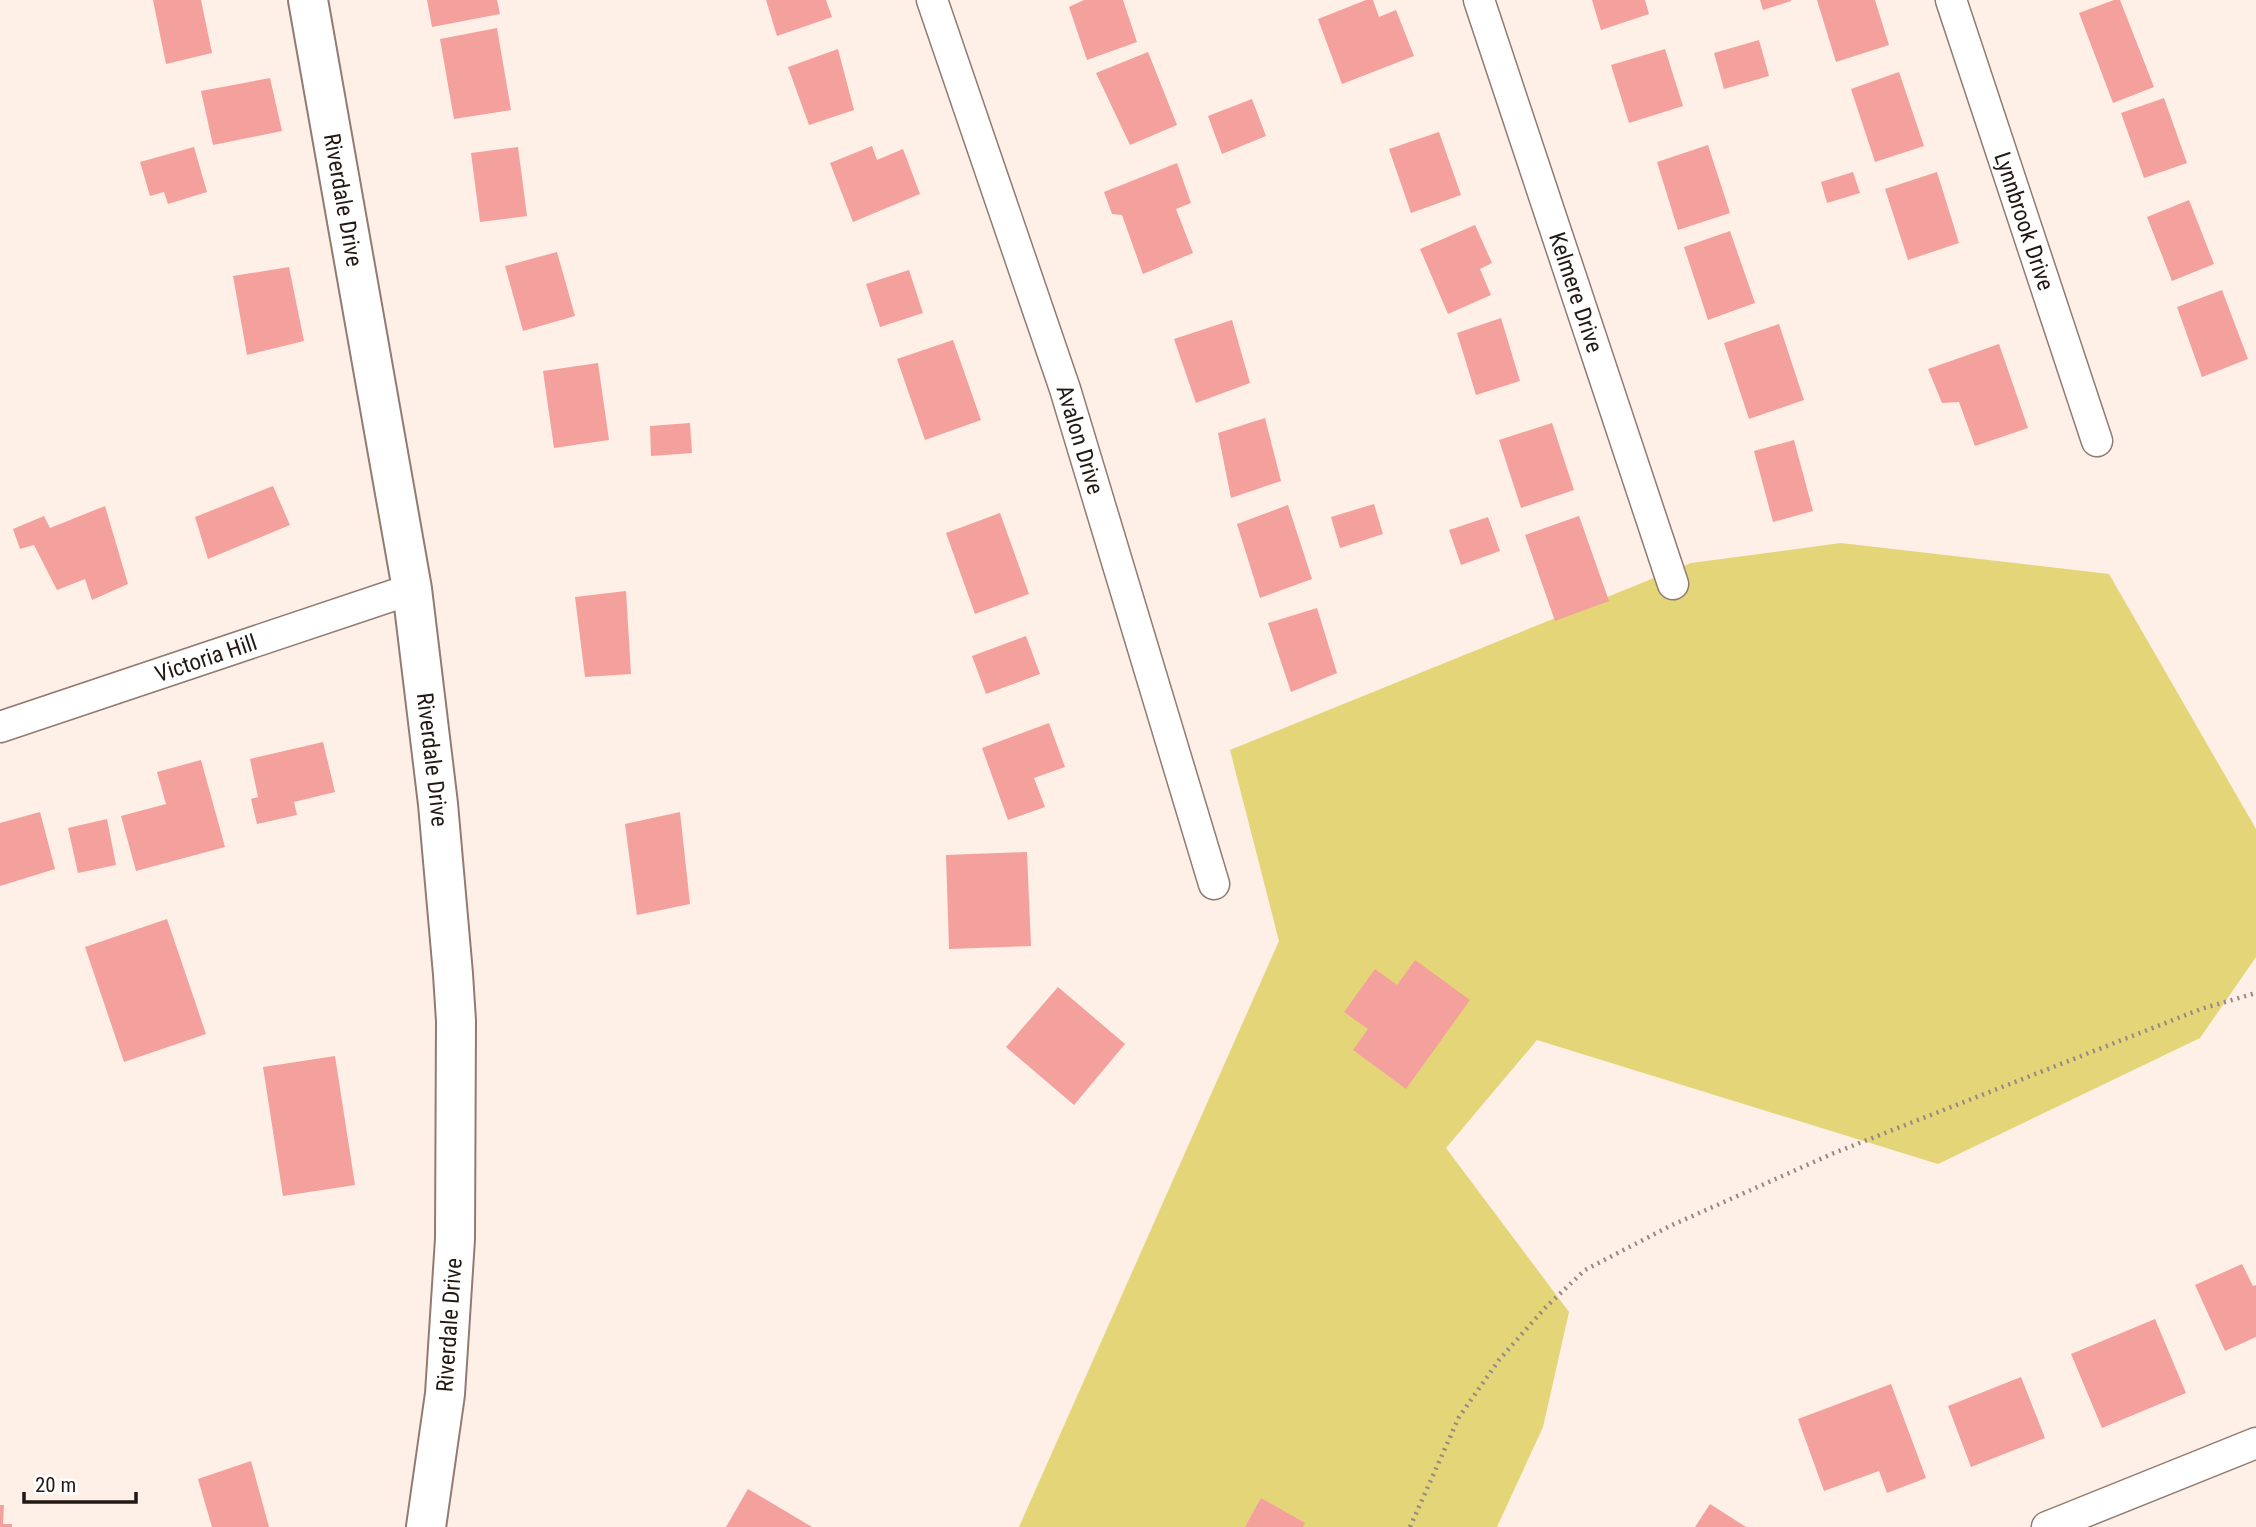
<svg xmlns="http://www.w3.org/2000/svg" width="2256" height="1527" font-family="'Roboto Condensed',sans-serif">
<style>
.green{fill:#e4d579}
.building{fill:#f4a09d}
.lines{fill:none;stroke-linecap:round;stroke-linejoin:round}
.street-casing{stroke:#927b70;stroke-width:33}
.secondary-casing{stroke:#927b70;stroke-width:42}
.path{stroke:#958982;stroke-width:4.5;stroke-dasharray:2 5;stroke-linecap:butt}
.street{stroke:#fff;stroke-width:30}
.secondary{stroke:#fff;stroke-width:38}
.labels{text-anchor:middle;stroke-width:6;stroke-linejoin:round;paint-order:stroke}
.street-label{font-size:23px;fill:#221915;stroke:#fff}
</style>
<rect width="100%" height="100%" fill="#feefe7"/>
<path class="green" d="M 1841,543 L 2109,574 L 2256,829 L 2256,957 L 2200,1038 L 1938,1164 L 1537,1040 L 1446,1148 L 1569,1312 L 1543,1427 L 1497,1527 L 1019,1527 L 1279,941 L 1230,750 L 1691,563 Z"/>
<path class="building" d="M 153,0 L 201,0 L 212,53 L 166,64 Z
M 427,0 L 497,0 L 500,14 L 432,27 Z
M 766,0 L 826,0 L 832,17 L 777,36 Z
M 1084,0 L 1123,0 L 1137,42 L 1087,60 L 1069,7 Z
M 1366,0 L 1373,0 L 1379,17 L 1396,10 L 1414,56 L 1342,84 L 1318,19 Z
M 1592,0 L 1645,0 L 1649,14 L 1601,30 Z
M 1760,0 L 1791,0 L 1791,1 L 1763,10 Z
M 1817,0 L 1875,0 L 1889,45 L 1836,62 Z
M 2114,0 L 2120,0 L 2154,87 L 2113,103 L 2079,13 Z
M 497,28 L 511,110 L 454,119 L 440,39 Z
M 1759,40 L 1769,76 L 1724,89 L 1714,53 Z
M 838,49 L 854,110 L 809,125 L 788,67 Z
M 1665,49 L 1683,106 L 1629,123 L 1611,65 Z
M 1148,52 L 1177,125 L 1130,145 L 1096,73 Z
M 1899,72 L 1924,146 L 1875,162 L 1851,89 Z
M 270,78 L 282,131 L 213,145 L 201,91 Z
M 2164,98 L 2187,163 L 2144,178 L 2121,113 Z
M 1252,99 L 1266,136 L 1222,154 L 1208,116 Z
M 1439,132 L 1461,195 L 1411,213 L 1389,149 Z
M 1708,145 L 1730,213 L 1678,230 L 1657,162 Z
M 872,146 L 877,160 L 903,149 L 920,194 L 853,222 L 830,163 Z
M 194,147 L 207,192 L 168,204 L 164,192 L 150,196 L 140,162 Z
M 518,147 L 527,216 L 480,222 L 471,153 Z
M 1177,163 L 1191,203 L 1176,209 L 1193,253 L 1143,274 L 1122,215 L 1112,214 L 1104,192 Z
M 1853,172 L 1860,193 L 1827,203 L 1821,182 Z
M 1937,172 L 1959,243 L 1908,260 L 1885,189 Z
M 2189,200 L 2214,264 L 2172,281 L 2147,217 Z
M 1475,225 L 1492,263 L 1480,269 L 1491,295 L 1448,314 L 1420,249 Z
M 1730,231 L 1755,303 L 1708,320 L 1684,247 Z
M 557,252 L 575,316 L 523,331 L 505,266 Z
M 289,267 L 304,341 L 247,355 L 233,276 Z
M 909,270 L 923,313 L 880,327 L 866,284 Z
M 2222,290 L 2248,359 L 2202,377 L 2177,307 Z
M 1501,318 L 1520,381 L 1476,395 L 1457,333 Z
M 1232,320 L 1250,383 L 1196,403 L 1174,339 Z
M 1779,324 L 1804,400 L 1749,419 L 1724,343 Z
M 953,340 L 981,420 L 925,440 L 897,359 Z
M 1999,344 L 2028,428 L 1975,446 L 1959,402 L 1942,403 L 1928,369 Z
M 598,363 L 609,440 L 554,448 L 543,371 Z
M 1265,418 L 1281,481 L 1231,498 L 1218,433 Z
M 690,423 L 692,453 L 651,456 L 650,426 Z
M 1552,423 L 1574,490 L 1521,508 L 1499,440 Z
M 1794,440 L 1813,511 L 1773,522 L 1754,451 Z
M 273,486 L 290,525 L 208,559 L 195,517 Z
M 1374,504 L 1383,534 L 1340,548 L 1331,517 Z
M 1288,505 L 1312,579 L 1260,598 L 1237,524 Z
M 105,506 L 128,584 L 92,600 L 85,579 L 57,590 L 34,545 L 20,549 L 13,529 L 44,516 L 50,528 Z
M 1000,513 L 1029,594 L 975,614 L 946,533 Z
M 1579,516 L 1609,601 L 1555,621 L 1525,535 Z
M 1488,517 L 1500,551 L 1461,565 L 1449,530 Z
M 626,591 L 631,674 L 585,677 L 575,597 Z
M 1317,608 L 1337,673 L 1291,692 L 1268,623 Z
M 1026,636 L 1040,674 L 986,694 L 972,656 Z
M 1049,723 L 1065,767 L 1034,778 L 1045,807 L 1008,820 L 982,748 Z
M 323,742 L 335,792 L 294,802 L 297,815 L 257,824 L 251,799 L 258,797 L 250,759 Z
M 201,760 L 225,847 L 136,871 L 121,816 L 166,804 L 157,772 Z
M 40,812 L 55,869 L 0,886 L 0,823 Z
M 680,812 L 690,904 L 637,915 L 625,824 Z
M 107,819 L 116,865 L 78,873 L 68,828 Z
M 1027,852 L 1031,946 L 949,949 L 946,855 Z
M 167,919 L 206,1034 L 124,1062 L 85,947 Z
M 1415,960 L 1470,1000 L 1406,1089 L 1353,1050 L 1368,1029 L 1344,1012 L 1375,969 L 1397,985 Z
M 1058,987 L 1125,1044 L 1074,1105 L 1006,1047 Z
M 335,1056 L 355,1185 L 283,1196 L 263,1067 Z
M 2242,1264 L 2253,1286 L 2256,1285 L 2256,1337 L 2225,1351 L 2195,1285 Z
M 2155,1319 L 2186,1393 L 2102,1428 L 2071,1354 Z
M 2021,1377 L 2045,1438 L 1971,1467 L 1948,1406 Z
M 1891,1384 L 1926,1478 L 1887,1493 L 1879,1471 L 1824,1491 L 1798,1419 Z
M 251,1461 L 269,1527 L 212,1527 L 198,1479 Z
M 748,1489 L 812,1527 L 726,1527 Z
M 1261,1498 L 1305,1523 L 1303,1527 L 1245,1527 Z
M 1710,1504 L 1746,1527 L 1695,1527 Z
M 0,1505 L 4,1505 L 3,1524 L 12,1524 L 12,1527 L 0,1527 Z"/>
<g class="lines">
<defs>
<g id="street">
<path id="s1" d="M 932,0 L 1065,389 L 1214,884"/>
<path id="s2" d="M 1479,0 L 1673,584"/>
<path id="s3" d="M 1951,0 L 2097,441"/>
<path id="s4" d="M 0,727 L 412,589"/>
<path d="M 2047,1527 L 2256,1443"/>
</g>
<g id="secondary">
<path id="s5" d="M 308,0 L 412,589 L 438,804 L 453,974 L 456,1021 L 455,1239 L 445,1394 L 426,1527"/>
</g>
</defs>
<use href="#street" class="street-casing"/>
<use href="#secondary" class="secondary-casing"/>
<path class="path" d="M 1410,1527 L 1459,1417 L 1499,1360 L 1545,1308 L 1585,1270 L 1670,1226 L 1834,1153 L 2201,1009 L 2256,993"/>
<use href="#street" class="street"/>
<use href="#secondary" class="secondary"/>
</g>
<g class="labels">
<g class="street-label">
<text dy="8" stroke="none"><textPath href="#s5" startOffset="203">Riverdale Drive</textPath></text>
<text dy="8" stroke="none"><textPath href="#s3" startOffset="233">Lynnbrook Drive</textPath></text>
<text dy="8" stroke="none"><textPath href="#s2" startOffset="308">Kelmere Drive</textPath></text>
<text dy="8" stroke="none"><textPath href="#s1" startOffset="464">Avalon Drive</textPath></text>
<text dy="8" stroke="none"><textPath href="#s4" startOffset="217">Victoria Hill</textPath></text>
<text dy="8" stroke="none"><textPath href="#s5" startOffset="770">Riverdale Drive</textPath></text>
<text transform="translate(449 1325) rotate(-86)" y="8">Riverdale Drive</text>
</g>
</g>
<path d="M24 1492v10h112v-10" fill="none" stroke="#221915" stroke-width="3.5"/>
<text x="35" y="1492" font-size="21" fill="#221915" stroke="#ffffff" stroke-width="5" paint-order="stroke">20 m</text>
</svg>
